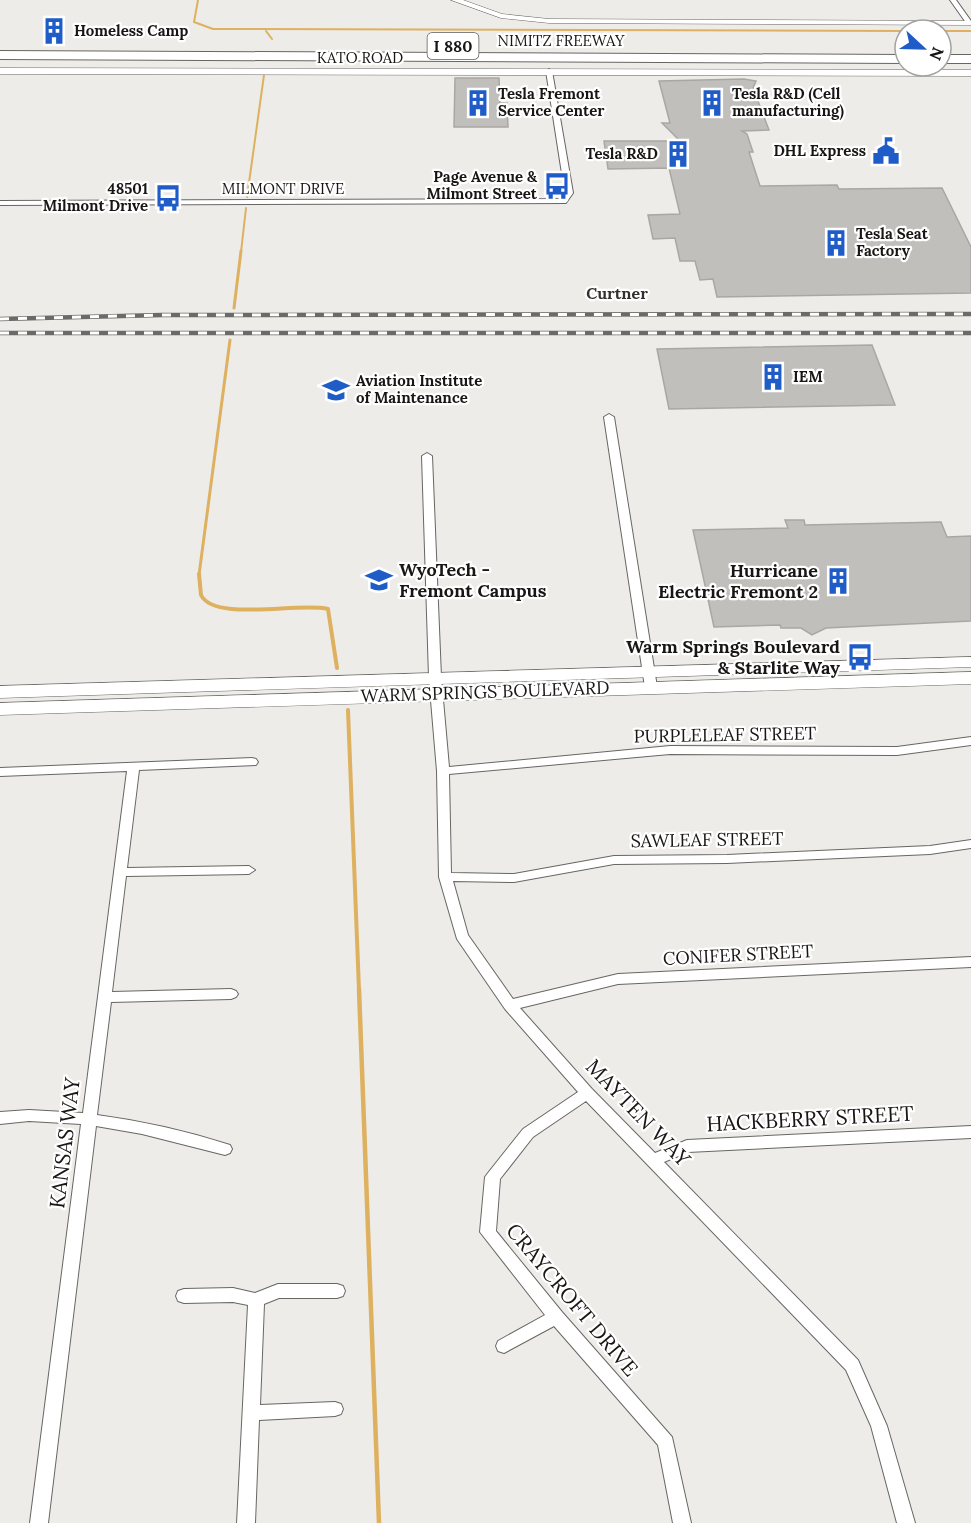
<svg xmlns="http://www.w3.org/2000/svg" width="971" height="1523" font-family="Lora,serif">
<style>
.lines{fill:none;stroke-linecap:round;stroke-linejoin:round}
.stream-far3{stroke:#ddb160;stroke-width:2}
.stream-far2{stroke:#ddb160;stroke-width:3}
.stream-far1{stroke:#ddb160;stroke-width:4}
.stream{stroke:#ddb160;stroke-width:4.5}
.building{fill:#c1bfbc;stroke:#a9a7a4;stroke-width:1.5}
.minor-casing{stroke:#686663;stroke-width:2}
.tertiary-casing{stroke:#686663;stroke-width:1}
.primary-casing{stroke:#686663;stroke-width:1}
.motorway-casing{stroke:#686663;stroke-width:2}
.minor{fill:#fff;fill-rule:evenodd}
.tertiary{fill:#fff;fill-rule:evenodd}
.primary{fill:#fff;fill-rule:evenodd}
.motorway{fill:#fff;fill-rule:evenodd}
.rail-casing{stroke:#6c6a68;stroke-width:4.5}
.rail{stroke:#fff;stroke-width:3;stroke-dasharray:9;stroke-linecap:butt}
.labels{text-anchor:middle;stroke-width:4.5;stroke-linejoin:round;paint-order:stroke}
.far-poi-label{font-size:15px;font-weight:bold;fill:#171615;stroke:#fff;text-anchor:start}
.far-street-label{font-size:15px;fill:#171615;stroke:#fff}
.shield{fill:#fff;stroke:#5d5c5b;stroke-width:1.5}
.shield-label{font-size:16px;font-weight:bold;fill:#171615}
.far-neighbourhood-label{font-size:16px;font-weight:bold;fill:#33312e;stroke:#fff}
.poi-label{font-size:18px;font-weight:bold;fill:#171615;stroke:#fff;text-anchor:end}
.street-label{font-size:18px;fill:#171615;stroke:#fff}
.near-street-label{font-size:21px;fill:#171615;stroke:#fff}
</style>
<rect width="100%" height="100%" fill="#eeece9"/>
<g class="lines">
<path class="stream-far3" d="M 198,0 L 194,22 L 213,29 L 905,31
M 266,31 L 272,39
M 941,31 L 971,31
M 247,197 L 264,75
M 241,252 L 246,208"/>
<path class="stream-far2" d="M 234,308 L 241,251
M 199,575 L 230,340"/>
<path class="stream-far1" d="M 199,574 L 201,595 C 214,622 299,602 328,609 L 337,668
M 348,710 L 359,990"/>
<path class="stream" d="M 359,989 L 379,1523"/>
</g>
<path class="building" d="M 455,78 L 499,78 L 500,103 L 507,103 L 508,127 L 454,127 Z
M 744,79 L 756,81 L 753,88 L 769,130 L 742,131 L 747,134 L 753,152 L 749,152 L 760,186 L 837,185 L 839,189 L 942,188 L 971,247 L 971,293 L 717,297 L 713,279 L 700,280 L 695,261 L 680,261 L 675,238 L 653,239 L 648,215 L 680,214 L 669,168 L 608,169 L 604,141 L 680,141 L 662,123 L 670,123 L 659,81 Z
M 872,345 L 895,405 L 669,409 L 657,349 Z
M 785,520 L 804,520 L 805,525 L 941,522 L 947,537 L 971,536 L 971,621 L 826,628 L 812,635 L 801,628 L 781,628 L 780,625 L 714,627 L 693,530 L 788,528 Z"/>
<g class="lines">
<defs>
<path id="minor" d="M 950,0 L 956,0 L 971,21 L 971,24 L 967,24 Z
M 549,69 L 552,71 L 573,193 L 566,203 L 0,205 L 0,201 L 561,199 L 565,193 L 546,71 Z
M 609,414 L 614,417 L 657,687 L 651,690 L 645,687 L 604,417 Z
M 427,453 L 432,456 L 441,677 L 449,767 L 670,746 L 897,747 L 971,737 L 971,745 L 897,755 L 670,754 L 449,774 L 451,873 L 514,874 L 614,856 L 727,855 L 930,846 L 971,840 L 971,848 L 930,854 L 727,863 L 614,864 L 514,882 L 453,881 L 468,935 L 513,999 L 618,974 L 971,957 L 971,967 L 618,984 L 520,1008 L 592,1089 L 655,1153 L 687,1140 L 971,1126 L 971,1138 L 688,1152 L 664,1162 L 858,1360 L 887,1426 L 915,1523 L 897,1523 L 871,1426 L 846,1370 L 586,1101 L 533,1137 L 500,1179 L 496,1231 L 562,1312 L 672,1437 L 691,1523 L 673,1523 L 658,1445 L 554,1326 L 504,1353 L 498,1351 L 496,1346 L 498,1341 L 545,1315 L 480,1232 L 485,1177 L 488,1173 L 523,1129 L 578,1092 L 505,1009 L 457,939 L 439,877 L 437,771 L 429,677 L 422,456 Z
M 252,758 L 256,759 L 258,762 L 256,765 L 139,770 L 127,868 L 249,866 L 255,870 L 249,874 L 126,876 L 112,992 L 231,989 L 236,991 L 238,994 L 236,997 L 231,999 L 111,1002 L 97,1115 C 142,1121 187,1131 230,1145 L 232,1149 L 230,1153 L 225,1155 L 142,1134 L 96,1126 L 48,1523 L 30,1523 L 81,1124 L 29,1121 L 0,1124 L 0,1112 L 29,1110 L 83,1113 L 127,771 L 0,776 L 0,768 Z
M 278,1284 L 337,1284 L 343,1286 L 345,1291 L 343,1296 L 337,1298 L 279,1298 L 264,1304 L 260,1405 L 335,1402 L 341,1404 L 343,1409 L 341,1414 L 335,1416 L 259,1420 L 255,1523 L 237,1523 L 248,1305 L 233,1302 L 184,1303 L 178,1301 L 176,1296 L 178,1291 L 184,1289 L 233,1288 L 255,1293 Z"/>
<path id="tertiary" d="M 451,0 L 463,0 L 502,14 L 549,19 L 971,21 L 971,25 L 549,23 L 501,18 Z
M 0,68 L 971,70 L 971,76 L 0,74 Z"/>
<path id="primary" d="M 971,657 L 971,667 L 0,698 L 0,686 Z
M 971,672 L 971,684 L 0,715 L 0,703 Z"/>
<path id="motorway" d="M 0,51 L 905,55 L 905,63 L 0,59 Z
M 941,55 L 971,55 L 971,63 L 941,63 Z"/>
</defs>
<use href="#minor" class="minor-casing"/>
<use href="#tertiary" class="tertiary-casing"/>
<use href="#primary" class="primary-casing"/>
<use href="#motorway" class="motorway-casing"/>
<use href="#minor" class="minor"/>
<use href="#tertiary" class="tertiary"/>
<use href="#primary" class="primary"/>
<use href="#motorway" class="motorway"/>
<defs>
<path id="rail" d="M 0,319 L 162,315 L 971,314
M 0,333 L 971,333"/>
</defs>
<use href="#rail" class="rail-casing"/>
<use href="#rail" class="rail"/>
</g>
<defs>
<symbol id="building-bare" viewBox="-9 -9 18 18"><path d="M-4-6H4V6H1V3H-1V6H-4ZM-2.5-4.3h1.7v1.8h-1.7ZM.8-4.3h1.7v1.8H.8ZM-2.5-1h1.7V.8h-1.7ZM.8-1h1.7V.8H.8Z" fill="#1f5cc8" stroke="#fff" stroke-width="2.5" paint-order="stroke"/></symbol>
<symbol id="civic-bare" viewBox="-9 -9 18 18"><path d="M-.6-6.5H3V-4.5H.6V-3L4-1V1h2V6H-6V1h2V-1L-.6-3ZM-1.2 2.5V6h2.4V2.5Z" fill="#1f5cc8" stroke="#fff" stroke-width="2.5" paint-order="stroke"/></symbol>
<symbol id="bus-bare" viewBox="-9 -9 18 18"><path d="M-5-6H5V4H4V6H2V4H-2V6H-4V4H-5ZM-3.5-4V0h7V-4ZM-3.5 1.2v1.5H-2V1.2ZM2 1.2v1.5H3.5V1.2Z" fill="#1f5cc8" stroke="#fff" stroke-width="2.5" paint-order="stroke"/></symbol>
<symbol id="university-bare" viewBox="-9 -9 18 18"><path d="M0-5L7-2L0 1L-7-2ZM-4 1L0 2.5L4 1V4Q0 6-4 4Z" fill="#1f5cc8" stroke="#fff" stroke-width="2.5" paint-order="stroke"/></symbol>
<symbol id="school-bare" viewBox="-9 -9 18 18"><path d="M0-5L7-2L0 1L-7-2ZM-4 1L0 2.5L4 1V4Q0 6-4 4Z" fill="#1f5cc8" stroke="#fff" stroke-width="2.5" paint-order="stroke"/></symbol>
</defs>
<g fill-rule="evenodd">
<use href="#building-bare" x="35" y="12" width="38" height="38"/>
<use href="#building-bare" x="459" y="84" width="38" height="38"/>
<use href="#building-bare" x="693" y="84" width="38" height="38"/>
<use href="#civic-bare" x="867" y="132" width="38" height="38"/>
<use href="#building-bare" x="659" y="135" width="38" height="38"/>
<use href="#bus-bare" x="538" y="167" width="38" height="38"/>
<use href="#bus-bare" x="149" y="179" width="38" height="38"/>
<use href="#building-bare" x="817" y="224" width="38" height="38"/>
<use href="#building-bare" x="754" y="358" width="38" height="38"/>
<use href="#university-bare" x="317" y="371" width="38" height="38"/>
<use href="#school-bare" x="360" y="561" width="38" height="38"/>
<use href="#building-bare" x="819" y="562" width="38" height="38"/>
<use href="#bus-bare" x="841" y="638" width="38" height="38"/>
</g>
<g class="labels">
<g class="far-poi-label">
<text x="74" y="36">Homeless Camp</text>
<text x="498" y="99">Tesla Fremont<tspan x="498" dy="17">Service Center</tspan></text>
<text x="732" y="99">Tesla R&amp;D (Cell<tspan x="732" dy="17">manufacturing)</tspan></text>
<text x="866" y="156" text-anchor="end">DHL Express</text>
<text x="658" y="159" text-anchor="end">Tesla R&amp;D</text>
<text x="537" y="182" text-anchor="end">Page Avenue &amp;<tspan x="537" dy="17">Milmont Street</tspan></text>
<text x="148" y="194" text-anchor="end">48501<tspan x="148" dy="17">Milmont Drive</tspan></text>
<text x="856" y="239">Tesla Seat<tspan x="856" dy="17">Factory</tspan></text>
<text x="793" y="382">IEM</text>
<text x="356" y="386">Aviation Institute<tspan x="356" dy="17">of Maintenance</tspan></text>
</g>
<g class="far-street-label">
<text x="561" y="46">NIMITZ FREEWAY</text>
<text x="360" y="63">KATO ROAD</text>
<text x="283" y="194">MILMONT DRIVE</text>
</g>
<rect class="shield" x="427.5" y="33" width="51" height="26" rx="4.5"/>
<g class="shield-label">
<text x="453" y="52">I 880</text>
</g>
<g class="far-neighbourhood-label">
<text x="617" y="299">Curtner</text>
</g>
<g class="poi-label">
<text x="399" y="576" text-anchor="start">WyoTech -<tspan x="399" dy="21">Fremont Campus</tspan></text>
<text x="818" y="577">Hurricane<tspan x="818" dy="21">Electric Fremont 2</tspan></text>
<text x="840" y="653">Warm Springs Boulevard<tspan x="840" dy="21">&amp; Starlite Way</tspan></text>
</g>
<g class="street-label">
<text transform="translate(485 692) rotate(-2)" y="6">WARM SPRINGS BOULEVARD</text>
<text transform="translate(725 735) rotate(-1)" y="6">PURPLELEAF STREET</text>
<text transform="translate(707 840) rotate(-1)" y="6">SAWLEAF STREET</text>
<text transform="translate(738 955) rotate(-3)" y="6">CONIFER STREET</text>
</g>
<g class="near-street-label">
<text transform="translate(638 1113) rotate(46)" y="7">MAYTEN WAY</text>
<text transform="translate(810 1119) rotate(-3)" y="7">HACKBERRY STREET</text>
<text transform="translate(65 1143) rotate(-83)" y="7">KANSAS WAY</text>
<text transform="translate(572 1300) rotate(50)" y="7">CRAYCROFT DRIVE</text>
</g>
</g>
<g transform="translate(923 48) rotate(112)"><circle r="28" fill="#ffffff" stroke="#a2a2a1" stroke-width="1.5"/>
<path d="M0-4.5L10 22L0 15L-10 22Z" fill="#1f5cc8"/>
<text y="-9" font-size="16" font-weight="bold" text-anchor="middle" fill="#171615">N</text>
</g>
</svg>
